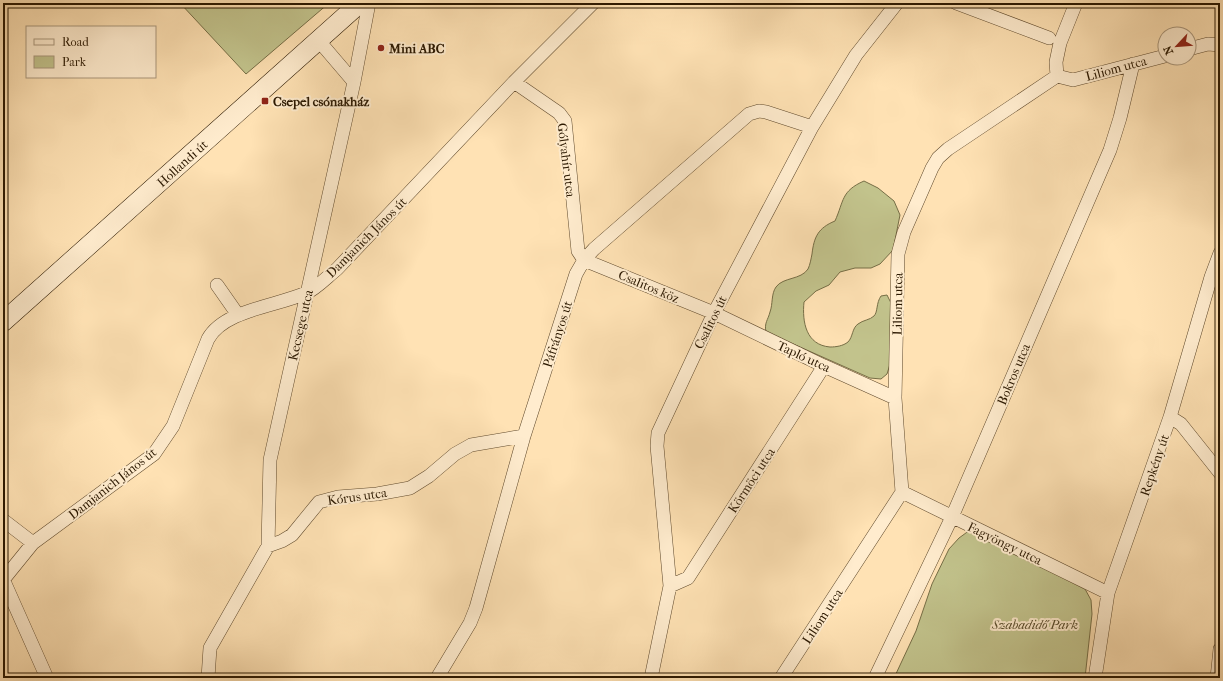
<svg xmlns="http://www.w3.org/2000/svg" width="1223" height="681" font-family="'IM FELL French Canon',serif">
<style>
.green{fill:#c2c38c;stroke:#766e46}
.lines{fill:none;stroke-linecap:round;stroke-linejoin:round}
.street-casing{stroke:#604a2d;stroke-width:14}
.secondary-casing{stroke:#2b1800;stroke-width:20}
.street{stroke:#ffecce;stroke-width:13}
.secondary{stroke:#ffecce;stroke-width:19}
.poi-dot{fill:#8f2418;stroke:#ffecce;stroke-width:1.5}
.labels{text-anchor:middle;stroke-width:4;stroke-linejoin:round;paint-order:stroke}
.poi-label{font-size:13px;font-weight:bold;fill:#2b1800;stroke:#ffecce;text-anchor:start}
.street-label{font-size:13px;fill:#2b1800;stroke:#ffecce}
.park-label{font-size:13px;font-style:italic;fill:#584b2a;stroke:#ffecce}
</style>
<rect width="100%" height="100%" fill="#ffe2b4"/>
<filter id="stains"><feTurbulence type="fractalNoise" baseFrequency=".005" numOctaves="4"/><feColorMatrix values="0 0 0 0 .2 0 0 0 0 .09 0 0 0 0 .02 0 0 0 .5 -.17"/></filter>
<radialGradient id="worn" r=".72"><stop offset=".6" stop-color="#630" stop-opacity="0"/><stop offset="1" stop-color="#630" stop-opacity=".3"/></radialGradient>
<path class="green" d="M 180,3 L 329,3 L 246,74 Z
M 864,181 L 878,188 L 894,201 L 900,215 L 893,250 L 880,264 L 871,268 L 855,268 L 840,272 L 829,285 L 816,291 L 804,302 C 802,322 806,345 830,347 C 836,347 843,346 848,342 C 853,337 852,328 858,324 C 863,320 870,320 874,316 C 878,312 876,303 881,296 L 887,295 L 892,305 L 891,361 L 887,374 L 881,379 L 870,378 L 766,332 C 764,323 768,320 770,312 C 773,304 771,294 776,287 C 783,277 801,280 808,269 C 810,265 811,259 812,254 C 814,237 818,228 835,221 C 844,201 841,191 864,181 Z
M 970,530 L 1085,589 L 1091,600 L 1092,614 L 1085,678 L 894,678 L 916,631 L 932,584 L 949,549 L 959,538 Z"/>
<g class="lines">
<defs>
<path id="street" d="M 956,3 L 1049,38
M 319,41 L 354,82
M 1189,49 L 1208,44 L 1220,45
M 1057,76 L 1056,62 L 1060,43 L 1076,3
M 514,82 L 559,113 L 565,121 L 578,251 L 584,260
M 584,260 L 714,313 L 824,366 L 895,398
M 217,285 L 238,315
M 1170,417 L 1181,424 L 1220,473
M 902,492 L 1108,593
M 3,520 L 33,543
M 268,546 L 270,460 L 354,82 L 369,3
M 3,579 L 47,678
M 3,580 L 33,543 L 154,454 L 173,426 L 208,339 C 224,310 277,306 306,293 C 316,289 328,276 337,269 L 514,82 L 593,3
M 670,586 L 688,578 L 824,366
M 208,678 L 210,648 L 268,546 L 282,541 L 292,535 L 319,502 L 338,497 L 377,494 L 410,488 L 429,476 L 455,454 L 471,445 L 524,436
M 437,678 L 470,623 L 476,608 L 524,436 L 576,274 L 584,260 L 594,249 L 749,114 L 759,111 L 766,112 L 812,127
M 651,678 L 670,586 L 657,446 L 658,433 L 714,313 L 812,127 L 856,55 L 897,3
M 781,678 L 902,492 L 895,398 L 898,254 L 904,232 L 932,168 L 938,158 L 948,149 L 1057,76 L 1073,80 L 1165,56
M 875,678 L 952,517 L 1110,150 L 1120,118 L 1133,64
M 1095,678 L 1108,593 L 1170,417 L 1211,277 L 1220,253
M 1217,678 L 1220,649"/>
<path id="secondary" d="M 3,322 L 360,3"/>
</defs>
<use href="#street" class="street-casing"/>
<use href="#secondary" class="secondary-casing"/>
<use href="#street" class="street"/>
<use href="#secondary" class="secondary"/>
</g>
<g class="poi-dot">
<circle cx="381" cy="48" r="4"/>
<rect x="261" y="97" width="8" height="8" rx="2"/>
</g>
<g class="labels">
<g class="poi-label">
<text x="389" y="53">Mini ABC</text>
<text x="273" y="106">Csepel csónakház</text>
</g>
<g class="street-label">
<text transform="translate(1116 68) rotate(-15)" y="5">Liliom utca</text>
<text transform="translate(567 160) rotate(83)" y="5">Gólyahír utca</text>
<text transform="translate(182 163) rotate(-42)" y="5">Hollandi út</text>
<text transform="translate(366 237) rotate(-45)" y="5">Damjanich János út</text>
<text transform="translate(649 286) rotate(23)" y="5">Csalitos köz</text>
<text transform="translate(897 304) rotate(-89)" y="5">Liliom utca</text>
<text transform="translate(710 322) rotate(-64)" y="5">Csalitos út</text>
<text transform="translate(300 325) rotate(-77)" y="5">Kecsege utca</text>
<text transform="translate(557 334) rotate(-72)" y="5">Páfrányos út</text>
<text transform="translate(804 356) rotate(25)" y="5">Tapló utca</text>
<text transform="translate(1013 374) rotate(-67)" y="5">Bokros utca</text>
<text transform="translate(1154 465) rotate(-71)" y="5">Repkény út</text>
<text transform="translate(751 480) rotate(-57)" y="5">Körmöci utca</text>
<text transform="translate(112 483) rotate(-38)" y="5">Damjanich János út</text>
<text transform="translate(357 496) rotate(-8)" y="5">Kórus utca</text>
<text transform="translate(1005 543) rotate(26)" y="5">Fagyöngy utca</text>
<text transform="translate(822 616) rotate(-57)" y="5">Liliom utca</text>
</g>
<g class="park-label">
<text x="1035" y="629">Szabadidő Park</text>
</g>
</g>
<rect width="1223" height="681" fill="none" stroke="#ffe2b4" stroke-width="16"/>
<rect x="4" y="4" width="1215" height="673" fill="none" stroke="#2b1800" stroke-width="2"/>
<rect x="8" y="8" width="1207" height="665" fill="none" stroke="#2b1800"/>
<rect x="26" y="26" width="130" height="52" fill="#ffecce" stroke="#aa977c"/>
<rect x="34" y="39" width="20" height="6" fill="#ffecce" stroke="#aa977c"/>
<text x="62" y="46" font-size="12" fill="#2b1800">Road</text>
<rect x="34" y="56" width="20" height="12" fill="#c2c38c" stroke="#aa977c"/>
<text x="62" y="66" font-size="12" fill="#2b1800">Park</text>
<g transform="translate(1177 46) rotate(244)"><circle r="19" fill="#ffecce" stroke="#aa977c"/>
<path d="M0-3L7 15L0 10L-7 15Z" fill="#8f2418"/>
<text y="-6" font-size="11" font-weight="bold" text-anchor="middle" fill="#2b1800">N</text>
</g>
<rect width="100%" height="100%" filter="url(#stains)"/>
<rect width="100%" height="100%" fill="url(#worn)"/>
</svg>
